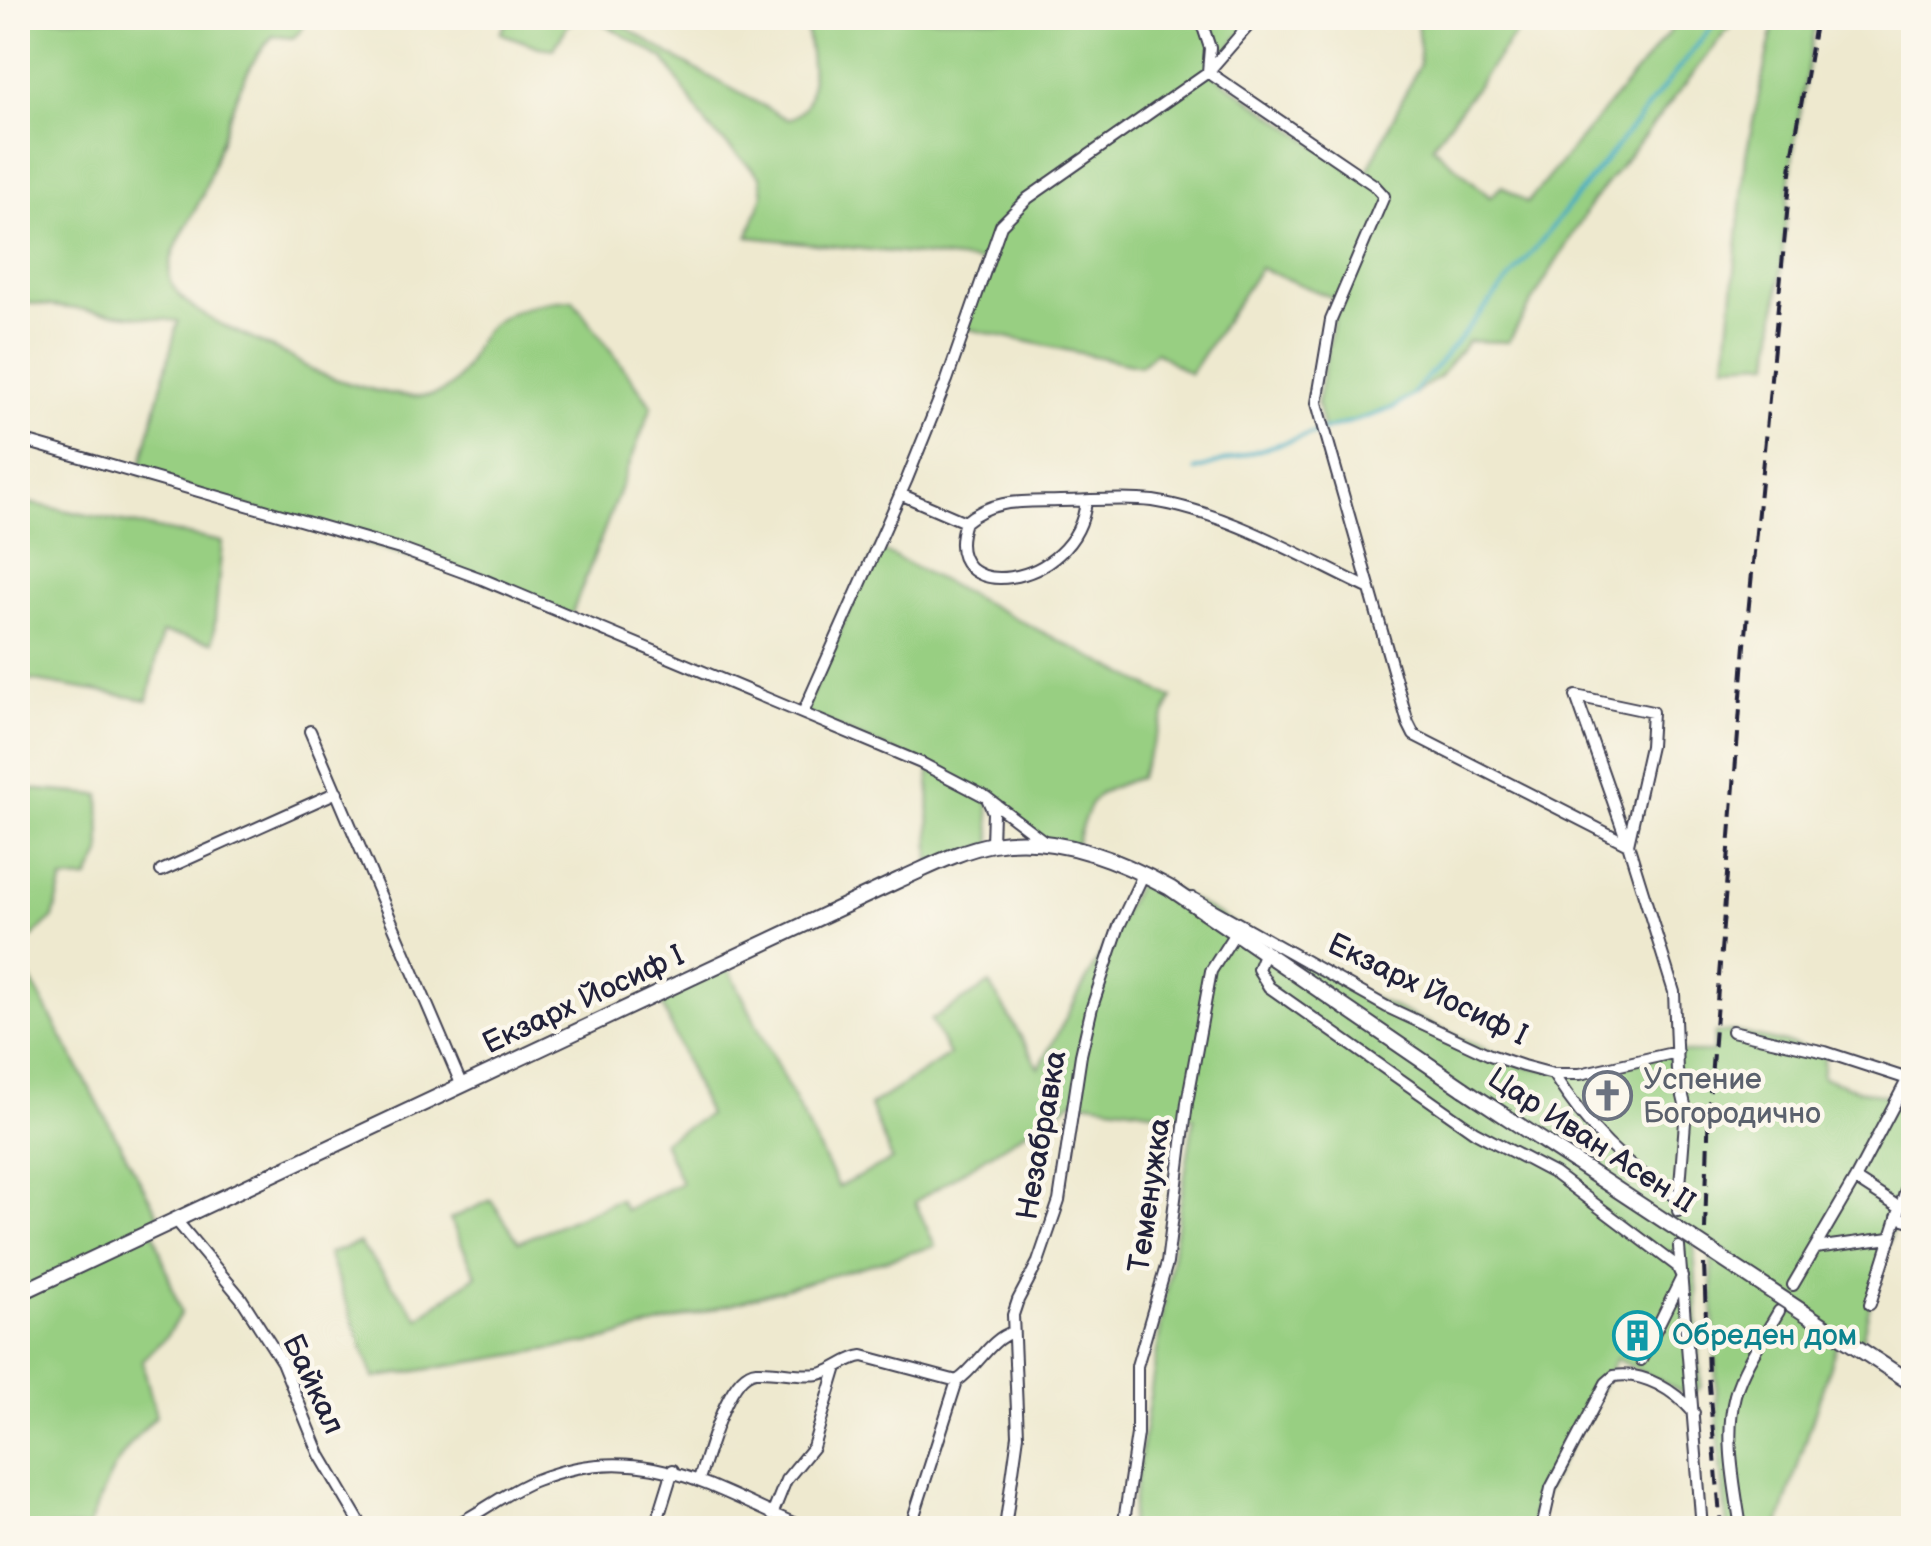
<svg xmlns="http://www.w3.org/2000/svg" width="1931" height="1546" font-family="'Balsamiq Sans',sans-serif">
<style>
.green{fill:#98cf82;stroke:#5d785e;stroke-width:2.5}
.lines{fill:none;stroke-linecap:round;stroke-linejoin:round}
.stream{stroke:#42acc2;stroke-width:4}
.street-casing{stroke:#414051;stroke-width:14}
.secondary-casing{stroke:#414051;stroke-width:18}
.street{stroke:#fff;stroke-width:10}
.secondary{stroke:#fff;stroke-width:14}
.rail{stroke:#22223b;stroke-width:4;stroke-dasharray:15 8;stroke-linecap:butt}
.secondary-bridge-casing{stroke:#414051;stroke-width:18;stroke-linecap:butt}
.secondary-bridge{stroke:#fff;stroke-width:14}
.labels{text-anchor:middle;stroke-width:9;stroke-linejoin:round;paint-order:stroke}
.street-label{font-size:30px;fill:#22223b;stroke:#fbf7ec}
.worship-label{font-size:30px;fill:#5b616d;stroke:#fbf7ec;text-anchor:start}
.culture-label{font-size:30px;fill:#0d838f;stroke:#fbf7ec;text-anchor:start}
</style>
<rect width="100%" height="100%" fill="#fbf7ec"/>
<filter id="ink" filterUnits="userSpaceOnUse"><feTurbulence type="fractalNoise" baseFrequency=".01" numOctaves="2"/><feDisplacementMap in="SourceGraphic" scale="20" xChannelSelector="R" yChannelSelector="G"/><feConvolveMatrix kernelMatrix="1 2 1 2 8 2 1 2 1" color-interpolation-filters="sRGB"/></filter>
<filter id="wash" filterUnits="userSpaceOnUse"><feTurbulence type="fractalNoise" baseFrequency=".0048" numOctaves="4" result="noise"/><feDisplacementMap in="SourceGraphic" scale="40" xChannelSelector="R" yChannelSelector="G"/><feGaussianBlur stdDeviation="2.25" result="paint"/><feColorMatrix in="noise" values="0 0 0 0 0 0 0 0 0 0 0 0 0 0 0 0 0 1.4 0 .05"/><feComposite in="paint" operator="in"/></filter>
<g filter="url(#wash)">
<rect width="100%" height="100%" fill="#eee9cf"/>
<path class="green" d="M 18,18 L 305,18 L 301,31 L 293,38 L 273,36 C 235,74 222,145 203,194 C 194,216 165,255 170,278 C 178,313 252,337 281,352 C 295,358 307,369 321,374 C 349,384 402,401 432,395 C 463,389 467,355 483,334 C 502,309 544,301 573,300 L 652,406 L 571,616 L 482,579 L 139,474 L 178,321 L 18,302 Z
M 509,18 L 611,18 L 672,56 L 787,119 C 826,110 808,47 805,18 L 1255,18 L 1209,71 L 1364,178 L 1420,63 L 1417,18 L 1527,18 L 1432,146 L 1490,197 L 1502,186 L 1527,203 L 1681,18 L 1737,18 L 1592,202 L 1508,342 L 1468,341 L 1439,377 L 1395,407 L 1324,431 L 1317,403 L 1338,300 L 1260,268 L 1190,374 L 1156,352 L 1140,366 L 964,328 L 986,262 L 748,237 L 763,195 L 760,176 L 708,127 L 664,59 L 594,18 L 578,19 L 568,25 L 554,49 L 539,47 L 500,33 Z
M 1775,18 L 1816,18 L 1793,152 L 1771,362 L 1726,364 L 1746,155 Z
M 18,501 L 222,542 L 213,642 L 162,633 L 148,700 L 18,678 Z
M 877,548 L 1172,698 L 1139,778 C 1085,794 1092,800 1074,849 L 1048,845 L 988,799 L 992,844 L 930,866 L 929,767 L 803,713 Z
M 28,789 L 100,795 L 101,854 L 88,879 L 63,880 L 53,918 L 18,950 L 18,863 L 21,863 Z
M 1144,873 L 1342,984 L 1523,1066 L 1580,1074 L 1677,1052 L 1713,1052 L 1715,1033 L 1732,1031 L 1825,1052 L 1822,1077 L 1859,1090 L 1896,1097 L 1913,1125 L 1913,1164 L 1870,1304 L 1860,1350 L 1839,1337 L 1778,1528 L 1727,1528 L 1718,1430 L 1711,1253 L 1694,1242 L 1701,1386 L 1692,1397 L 1616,1359 L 1533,1514 L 1533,1528 L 1129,1528 L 1194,1117 L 1075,1100 L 915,1202 L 935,1246 L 605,1340 L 374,1378 L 328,1254 L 359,1243 L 419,1318 L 476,1275 L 450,1219 L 491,1200 L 519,1242 L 619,1199 L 625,1210 L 681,1183 L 663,1141 L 708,1115 L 658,995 L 726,963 L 838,1187 L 892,1160 L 870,1106 L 949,1055 L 931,1020 L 990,984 L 1039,1068 Z
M 18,956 L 164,1225 L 153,1230 L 181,1313 L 166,1337 L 142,1360 L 156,1416 C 116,1456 108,1477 88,1528 L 18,1528 Z"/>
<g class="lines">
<path class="stream" d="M 1195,470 L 1373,415 L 1395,407 L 1412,395 L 1538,245 L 1719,18"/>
</g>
</g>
<g filter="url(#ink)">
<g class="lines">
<defs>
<path id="street" d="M 1255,18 L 1208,72 L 1374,185 L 1384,196 L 1331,320 L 1317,403 L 1408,723 L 1414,735 L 1628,844 L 1674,992 L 1677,1071 L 1686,1109 L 1678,1211
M 18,439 L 400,549 L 482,579 L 921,763 L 986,797 L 1044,841
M 900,494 L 965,522 C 993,498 1025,502 1060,501 C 1091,501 1122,497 1153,501 C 1229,513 1300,556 1368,588
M 965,522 C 936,608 1077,590 1086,501
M 1576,696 L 1652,712 L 1650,746 L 1628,844 Z
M 803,713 L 907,479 L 947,380 L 1001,225 L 1028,198 L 1208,72 L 1210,48 L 1200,18
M 310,731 L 462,1086
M 987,798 L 993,812 L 992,844
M 161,871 L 337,792
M 1193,898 L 1387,1007 L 1490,1055 L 1523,1066 L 1553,1074 L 1580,1074 L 1677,1052
M 1264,954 L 1258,969 L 1269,987 L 1475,1132 L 1555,1174 L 1677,1266 L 1682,1277 L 1641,1360
M 1732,1031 L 1825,1052 L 1914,1081
M 1553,1074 C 1589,1130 1621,1163 1678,1198
M 1855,1179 L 1900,1208
M 1897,1217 L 1914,1222
M 175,1219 L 241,1298 L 282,1362 L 320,1455 L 363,1528
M 1679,1247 L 1702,1528
M 1815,1248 L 1890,1238
M 1793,1285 L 1855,1179 L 1914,1067
M 1870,1304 L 1914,1164
M 699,1479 C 708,1454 728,1373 756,1371 C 777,1370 799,1377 819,1374 C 836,1371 846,1358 863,1356 L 957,1381 C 978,1367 989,1339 1013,1332
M 772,1515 L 786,1480 L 813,1447 L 837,1367
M 449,1528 C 479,1515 505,1492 536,1480 C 643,1438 710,1488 805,1528
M 655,1528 L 673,1470
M 910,1528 L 957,1381
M 1005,1528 L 1018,1435 L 1013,1315 L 1018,1300 L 1038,1262 L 1059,1201 L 1081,1055 L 1092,1007 L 1119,926 L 1144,873
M 1123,1528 L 1137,1434 L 1137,1366 L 1167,1263 L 1187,1103 L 1211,971 L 1235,933
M 1542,1528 L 1551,1488 L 1606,1383 L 1614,1376 C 1644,1371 1675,1391 1694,1413
M 1741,1528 C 1735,1487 1724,1437 1735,1395 C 1743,1366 1764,1337 1779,1311"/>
<path id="secondary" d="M 18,1294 L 899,880 C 929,867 960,850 993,844 C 1053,833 1118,859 1170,888 L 1464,1089"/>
</defs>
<use href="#street" class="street-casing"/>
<use href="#secondary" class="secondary-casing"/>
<use href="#street" class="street"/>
<use href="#secondary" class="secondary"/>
<path class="rail" d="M 1705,1230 L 1709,1104 L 1745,645 L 1793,152 L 1816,18
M 1704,1264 L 1708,1373 L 1721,1528"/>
<defs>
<path id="secondary-bridge" d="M 1464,1089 L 1914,1385"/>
</defs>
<use href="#secondary-bridge" class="secondary-bridge-casing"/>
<use href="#secondary-bridge" class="secondary-bridge"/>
</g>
</g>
<defs>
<symbol id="church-ring" viewBox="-11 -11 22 22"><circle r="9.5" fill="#fbf7ec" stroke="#6b7280" stroke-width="1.5"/><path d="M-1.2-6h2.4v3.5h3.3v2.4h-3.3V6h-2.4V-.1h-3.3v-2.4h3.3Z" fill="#6b7280"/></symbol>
<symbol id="building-ring" viewBox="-11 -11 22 22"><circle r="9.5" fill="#fbf7ec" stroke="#0f9aa8" stroke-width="1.5"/><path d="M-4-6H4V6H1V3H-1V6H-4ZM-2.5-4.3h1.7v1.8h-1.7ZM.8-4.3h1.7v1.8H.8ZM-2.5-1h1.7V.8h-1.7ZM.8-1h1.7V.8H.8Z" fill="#0f9aa8"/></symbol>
</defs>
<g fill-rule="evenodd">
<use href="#church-ring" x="1580" y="1068" width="55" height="55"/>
<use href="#building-ring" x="1610" y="1308" width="55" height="55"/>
</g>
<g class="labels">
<g class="street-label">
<text transform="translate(1428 989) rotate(26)" y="10">Екзарх Йосиф I</text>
<text transform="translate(583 999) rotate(-25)" y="10">Екзарх Йосиф I</text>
<text transform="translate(1041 1135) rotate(-80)" y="10">Незабравка</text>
<text transform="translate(1592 1140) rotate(33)" y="10">Цар Иван Асен II</text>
<text transform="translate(1149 1195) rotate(-82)" y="10">Теменужка</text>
<text transform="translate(314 1384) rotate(65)" y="10">Байкал</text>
</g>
<g class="worship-label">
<text x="1643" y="1089">Успение<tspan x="1643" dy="34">Богородично</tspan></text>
</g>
<g class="culture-label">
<text x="1672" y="1345">Обреден дом</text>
</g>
</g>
<rect width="1931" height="1546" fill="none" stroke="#fbf7ec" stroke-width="60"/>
</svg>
